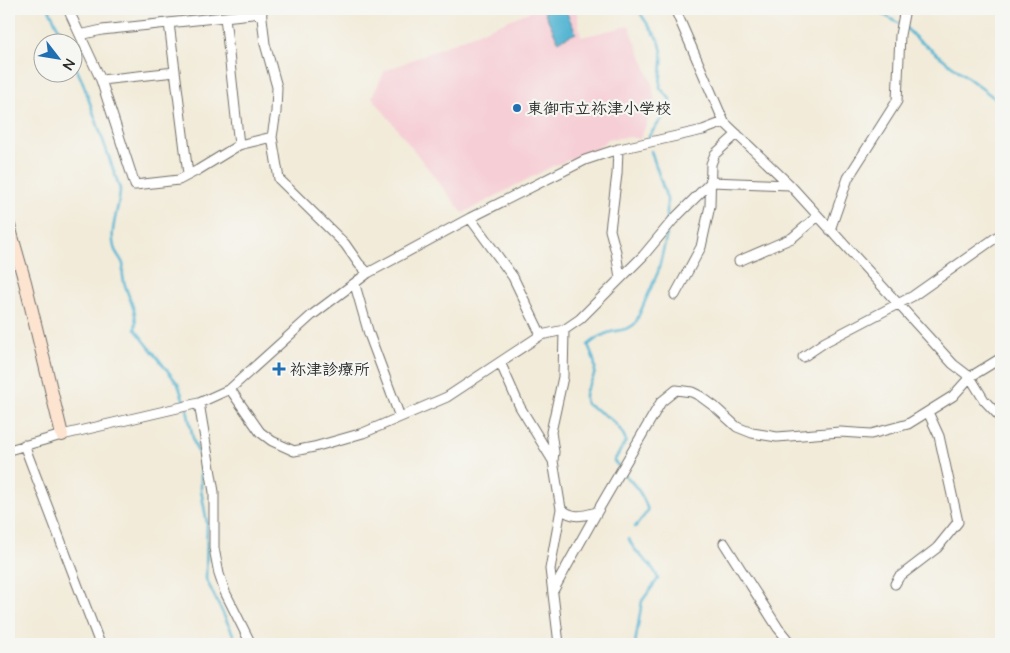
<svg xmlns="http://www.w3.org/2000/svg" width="1010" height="653" font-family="'Architects Daughter','Klee One',sans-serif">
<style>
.built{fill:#f6cfd6}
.water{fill:#54b5d3;stroke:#40707f}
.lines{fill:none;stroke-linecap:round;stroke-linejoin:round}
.stream{stroke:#54b5d3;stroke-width:2.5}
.street-casing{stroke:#716e68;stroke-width:11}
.secondary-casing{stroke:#716e68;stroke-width:14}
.street{stroke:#fff;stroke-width:9}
.secondary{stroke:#fde4d1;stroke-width:12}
.poi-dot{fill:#1f6fb2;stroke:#f6f6f2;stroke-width:2}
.labels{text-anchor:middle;stroke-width:4.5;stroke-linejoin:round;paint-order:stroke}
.poi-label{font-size:16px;font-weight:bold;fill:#2b2b2b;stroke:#f6f6f2;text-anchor:start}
</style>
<rect width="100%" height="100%" fill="#f6f6f2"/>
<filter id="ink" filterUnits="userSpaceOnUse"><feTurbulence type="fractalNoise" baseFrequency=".02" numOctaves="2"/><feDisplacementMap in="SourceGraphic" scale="10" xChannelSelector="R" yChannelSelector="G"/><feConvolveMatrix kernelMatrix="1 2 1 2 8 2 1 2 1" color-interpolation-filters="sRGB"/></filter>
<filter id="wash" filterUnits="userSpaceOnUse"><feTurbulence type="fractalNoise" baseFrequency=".0096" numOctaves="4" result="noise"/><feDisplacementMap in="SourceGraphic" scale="20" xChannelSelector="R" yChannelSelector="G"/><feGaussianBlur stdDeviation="1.12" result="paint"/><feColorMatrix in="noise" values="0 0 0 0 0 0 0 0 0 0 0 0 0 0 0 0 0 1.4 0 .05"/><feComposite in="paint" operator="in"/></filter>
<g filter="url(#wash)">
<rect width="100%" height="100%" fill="#f2ebd9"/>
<path class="built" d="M 536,9 L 576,9 L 581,37 L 629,26 L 651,81 L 655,103 L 640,139 L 630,137 L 608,139 L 597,149 L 553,166 L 463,213 L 372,97 L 385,71 Z"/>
<path class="water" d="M 549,9 L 565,9 L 576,33 L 558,41 L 544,11 Z"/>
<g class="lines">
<path class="stream" d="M 49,9 L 65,42
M 638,9 C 644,21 654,31 660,44 C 665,57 660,74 660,88 L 670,99 L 669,109 L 649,136
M 873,9 L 900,24
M 905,27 L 917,39 L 1001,103
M 72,59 L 83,83 L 120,189 C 120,208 109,228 114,247 C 115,253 121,258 123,264 C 124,268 122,272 123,276 C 125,294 139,310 135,329 L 178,384 L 185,404
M 651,151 L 667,199 L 667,220
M 187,409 L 194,443 L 201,459 L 201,490 L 207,523 L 206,579 L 238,644
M 618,466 L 614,461 L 626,441 C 620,422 602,413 586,404 C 581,386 595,384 595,369 C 596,362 591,352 588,345 C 594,340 603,334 611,332 C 621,330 627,330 635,324 L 658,272 L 667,234
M 625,475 C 636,486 644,496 648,511 L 635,527
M 629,539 C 636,558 653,561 658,579 L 642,601 L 635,644"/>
</g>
</g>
<g filter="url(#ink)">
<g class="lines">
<defs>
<path id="street" d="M 68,9 L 101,80 L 135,185 L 179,180 L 198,170 L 239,145 L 272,137
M 261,9 L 265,44 L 277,87 L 276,112 L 272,137 L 279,179 L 345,244 L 359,264 L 368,273
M 675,9 L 724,122 L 790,185 L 953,364 L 970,377 L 984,400 L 1001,418
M 225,17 L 239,145
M 169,23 L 188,174
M 80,35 L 102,30 L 262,13
M 101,80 L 175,72
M 618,149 L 617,174 L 610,230 L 616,252 L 620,278
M 470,218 L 513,277 L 541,335
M 830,230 L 848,178 L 897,101 L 900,35 L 905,9
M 739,261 L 792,238 L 818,216
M 355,285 L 369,334 L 400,417
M 675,295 L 701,247 L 710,206 L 711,164 L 715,154 L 737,134
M 803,357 L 825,342 L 913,296 L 1001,234
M 500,362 L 520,407 L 553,461
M 230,389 L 260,432 L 272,441 L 294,451 L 314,447 L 363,433 L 447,397 L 541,335 L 564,330 L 580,319 L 643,256 L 673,220 L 711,182 L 790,185
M 199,403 L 214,492 L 214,548 L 219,574 L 225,592 L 251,644
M 24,445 L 100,644
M 9,450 L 62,435 L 199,403 L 230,389 L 312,315 L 368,273 L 470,218 L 585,160 L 615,150 L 703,130 L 724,122
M 561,509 C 574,519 582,516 597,512
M 724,543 L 778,628 L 791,644
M 895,584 L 899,577 L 937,548 L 958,522 L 939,436 L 928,412
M 553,591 L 597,512 L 661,402 L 676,390 L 692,392 L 700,396 L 715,407 L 737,427 L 752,433 L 777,437 L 840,432 L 871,434 L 908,424 L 953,396 L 970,377 L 1001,358
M 559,644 L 550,569 L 561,509 L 553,461 L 554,452 L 551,432 L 563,377 L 564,330"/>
<path id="secondary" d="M 9,226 L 25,282 L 62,435"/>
</defs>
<use href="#street" class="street-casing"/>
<use href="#secondary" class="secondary-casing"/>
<use href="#street" class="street"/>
<use href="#secondary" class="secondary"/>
</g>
</g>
<g class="poi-dot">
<circle cx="517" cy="108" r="5"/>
<path d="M276.5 361.5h5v5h5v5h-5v5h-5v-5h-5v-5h5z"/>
</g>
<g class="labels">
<g class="poi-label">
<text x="527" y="114">東御市立祢津小学校</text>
<text x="290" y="375">祢津診療所</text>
</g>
</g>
<rect width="1010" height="653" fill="none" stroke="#f6f6f2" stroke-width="30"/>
<g transform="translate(58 58) rotate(121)"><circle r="24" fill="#f6f6f2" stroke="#a5a5a2"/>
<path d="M0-4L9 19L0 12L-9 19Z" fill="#1f6fb2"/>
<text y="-8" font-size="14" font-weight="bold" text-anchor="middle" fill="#2b2b2b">N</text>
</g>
</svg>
